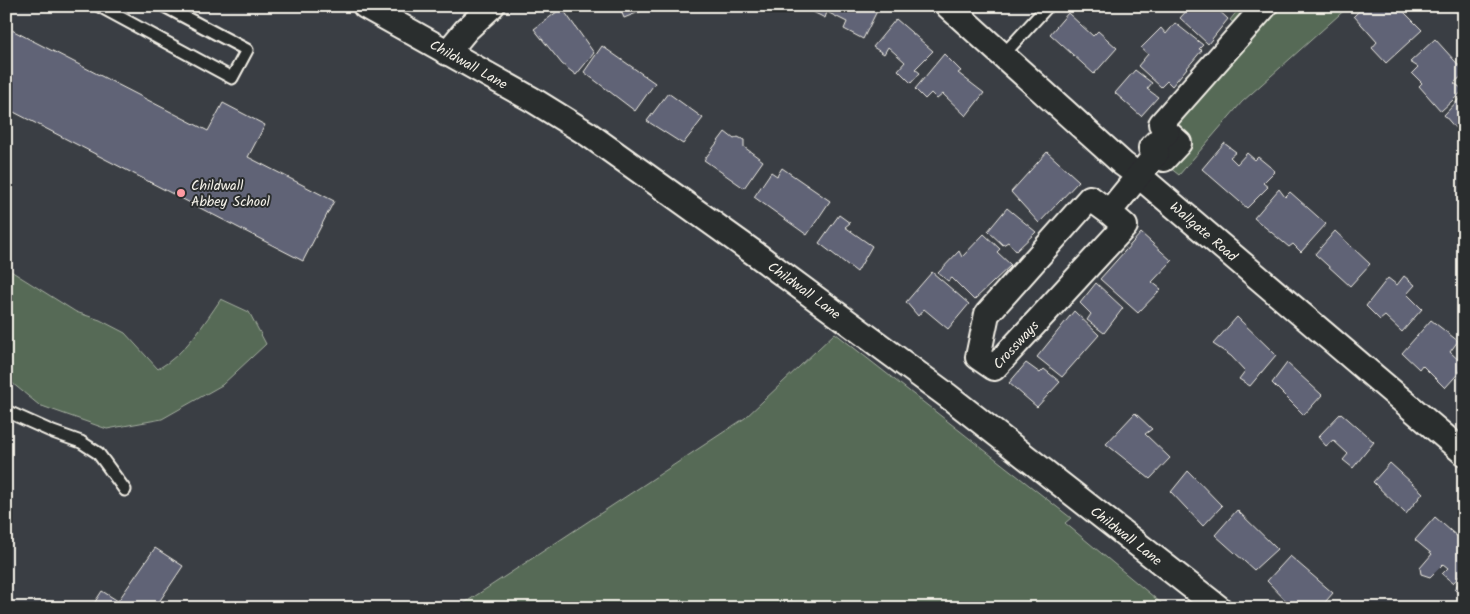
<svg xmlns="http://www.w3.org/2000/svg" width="1470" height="614" font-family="Kalam,sans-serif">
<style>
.green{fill:#566b57;stroke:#a5aea0}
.building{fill:#606476;stroke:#f4f1e8}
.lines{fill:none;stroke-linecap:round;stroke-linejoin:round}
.lane-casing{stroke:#f4f1e8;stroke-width:15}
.street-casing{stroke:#f4f1e8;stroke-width:28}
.lane{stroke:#2a2d2e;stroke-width:11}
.street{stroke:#2a2d2e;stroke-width:24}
.poi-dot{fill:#ff9aa2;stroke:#2a2d2e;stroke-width:2}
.labels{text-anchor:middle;stroke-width:4;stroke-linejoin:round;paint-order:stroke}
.street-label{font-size:14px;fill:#f4f1e8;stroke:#2a2d2e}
.poi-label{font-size:14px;fill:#f4f1e8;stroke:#2a2d2e;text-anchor:start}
</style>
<rect width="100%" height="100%" fill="#3a3e44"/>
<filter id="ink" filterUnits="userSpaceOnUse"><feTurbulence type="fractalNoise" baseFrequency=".02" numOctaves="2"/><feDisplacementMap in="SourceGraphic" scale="10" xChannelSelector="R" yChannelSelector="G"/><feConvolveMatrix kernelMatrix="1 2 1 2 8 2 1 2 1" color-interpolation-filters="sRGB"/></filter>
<g filter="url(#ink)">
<path class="green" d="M 1241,6 L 1349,6 L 1242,102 L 1179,175 L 1165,164 L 1158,146 L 1241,29 L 1230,20 Z
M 6,268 L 76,312 L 100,320 L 125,333 L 158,369 C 186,353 203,325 221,299 L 249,312 L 266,344 L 222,385 L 162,419 L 107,429 L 39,405 L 6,378 Z
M 835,333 L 1071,518 L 1065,523 L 1167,608 L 457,608 L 745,418 Z"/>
<path class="building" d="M 619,6 L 654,6 L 624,18 Z
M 806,6 L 874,6 L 878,9 L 863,39 L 844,29 L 847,22 L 827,12 L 825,18 L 805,8 Z
M 1191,6 L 1214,6 L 1228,19 L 1208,44 L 1180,18 Z
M 1364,6 L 1398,6 L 1422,30 L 1386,63 L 1372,48 L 1377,42 L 1354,16 Z
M 562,8 L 594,53 L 576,75 L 562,64 L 534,29 Z
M 1068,13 L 1093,36 L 1098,31 L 1117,48 L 1094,74 L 1050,34 Z
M 896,19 L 933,51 L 915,69 L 920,73 L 911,83 L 898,70 L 905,62 L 888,47 L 884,54 L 873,47 Z
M 1175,23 L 1203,45 L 1199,49 L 1202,50 L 1172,86 L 1167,81 L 1161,87 L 1138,66 L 1148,54 L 1141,48 L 1161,28 L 1166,34 Z
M 6,27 L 208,131 L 223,103 L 265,125 L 248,157 L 334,201 L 303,261 L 6,108 Z
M 1435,39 L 1464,71 L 1464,74 L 1454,83 L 1464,90 L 1441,111 L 1419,86 L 1422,83 L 1412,73 L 1418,67 L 1410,62 Z
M 602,46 L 655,83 L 635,111 L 584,72 Z
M 944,54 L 961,71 L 958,73 L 984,93 L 966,116 L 943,94 L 937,99 L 931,93 L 925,99 L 915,89 Z
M 1135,70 L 1152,83 L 1147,89 L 1158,97 L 1141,116 L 1115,93 Z
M 668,93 L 703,118 L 683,144 L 647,121 Z
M 1464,94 L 1464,138 L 1444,115 Z
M 725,132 L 734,139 L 738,137 L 744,140 L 744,147 L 763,161 L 744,188 L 704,160 Z
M 1224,143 L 1236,152 L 1230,157 L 1237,164 L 1247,153 L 1255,160 L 1258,157 L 1275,171 L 1263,183 L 1268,187 L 1247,208 L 1202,169 Z
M 1047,152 L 1079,181 L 1039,223 L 1011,192 Z
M 782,168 L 830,201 L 807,235 L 754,197 L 771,172 L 777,176 Z
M 1279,189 L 1285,197 L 1290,192 L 1326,224 L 1301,252 L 1293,244 L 1289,247 L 1254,218 Z
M 1007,208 L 1036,232 L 1016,251 L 1008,242 L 1003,245 L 988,231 Z
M 839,215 L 850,223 L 845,227 L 872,246 L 857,272 L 819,243 Z
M 1335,231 L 1370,264 L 1350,286 L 1315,254 Z
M 1141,233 L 1172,261 L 1152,282 L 1161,289 L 1138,313 L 1100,279 Z
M 984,234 L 1000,249 L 997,252 L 1011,265 L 974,300 L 952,278 L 948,281 L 938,273 L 959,251 L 962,257 Z
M 932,272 L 969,304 L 948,329 L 924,309 L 918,316 L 906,302 Z
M 1404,276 L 1415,285 L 1407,294 L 1422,309 L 1402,332 L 1385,316 L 1380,320 L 1366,306 L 1388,278 L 1397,285 Z
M 1096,283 L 1123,308 L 1104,333 L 1087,320 L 1091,314 L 1080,303 Z
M 1074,311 L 1099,335 L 1062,377 L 1037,357 Z
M 1237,317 L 1276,355 L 1250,386 L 1239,379 L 1245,371 L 1231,356 L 1213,344 Z
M 1431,320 L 1458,341 L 1450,352 L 1464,365 L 1464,367 L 1445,388 L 1422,365 L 1419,369 L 1402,353 Z
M 1026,363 L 1040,373 L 1044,369 L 1060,382 L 1037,407 L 1009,383 Z
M 1287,363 L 1322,395 L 1304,415 L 1272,383 Z
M 1135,413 L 1152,429 L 1145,434 L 1170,458 L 1150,479 L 1106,444 Z
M 1341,413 L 1374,442 L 1353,468 L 1343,460 L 1348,454 L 1333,440 L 1326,446 L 1318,437 Z
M 1390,463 L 1423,493 L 1406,514 L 1373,482 Z
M 1188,471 L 1222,506 L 1203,526 L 1171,492 Z
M 1237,510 L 1277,549 L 1254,570 L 1215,535 Z
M 1435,517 L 1459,538 L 1464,535 L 1464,571 L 1453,583 L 1442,574 L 1448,568 L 1443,564 L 1430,577 L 1421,574 L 1420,568 L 1432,554 L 1415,540 Z
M 155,548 L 183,566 L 155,608 L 91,608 L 102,591 L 118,601 Z
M 1290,556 L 1333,593 L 1320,608 L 1293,608 L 1267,581 Z
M 1464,577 L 1464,599 L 1454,589 Z"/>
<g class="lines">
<defs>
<path id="lane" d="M 99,6 L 232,78 L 247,50 L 164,6
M 1003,55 L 1048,6
M 6,411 L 53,432 L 81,442 L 98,453 L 125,490"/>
<g id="street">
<path id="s1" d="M 365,6 L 533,100 L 588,134 L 757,255 L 948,396 L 1219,608"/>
<path id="s2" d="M 948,6 L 1123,164 L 1138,175 L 1464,453"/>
<path d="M 447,53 L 466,30 L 492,6"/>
<path d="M 1157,153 L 1164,159 L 1179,143 L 1167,132"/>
<path id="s3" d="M 1109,212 L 1090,198 L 987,314 L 978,357 L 994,368 L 1125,226 L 1109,212 L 1157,153 L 1151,148 L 1167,132 L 1161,124 L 1265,6"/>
</g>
</defs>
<use href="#lane" class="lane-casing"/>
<use href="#street" class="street-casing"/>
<use href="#lane" class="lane"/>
<use href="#street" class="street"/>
</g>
</g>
<circle class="poi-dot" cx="181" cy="193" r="5"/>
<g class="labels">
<g class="street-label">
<text dy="5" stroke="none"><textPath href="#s1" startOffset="119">Childwall Lane</textPath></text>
<text dy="5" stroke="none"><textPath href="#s2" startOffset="341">Wallgate Road</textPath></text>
<text dy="5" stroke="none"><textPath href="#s1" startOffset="524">Childwall Lane</textPath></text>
<text dy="5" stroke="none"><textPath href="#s3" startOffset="274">Crossways</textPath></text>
<text dy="5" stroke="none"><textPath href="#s1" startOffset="929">Childwall Lane</textPath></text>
</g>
<g class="poi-label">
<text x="191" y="190">Childwall<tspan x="191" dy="16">Abbey School</tspan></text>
</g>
</g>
<rect width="1470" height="614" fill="none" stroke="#2a2d2e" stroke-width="25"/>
<rect x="12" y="12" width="1445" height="589" fill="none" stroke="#f4f1e8" stroke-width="2" filter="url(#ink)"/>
</svg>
